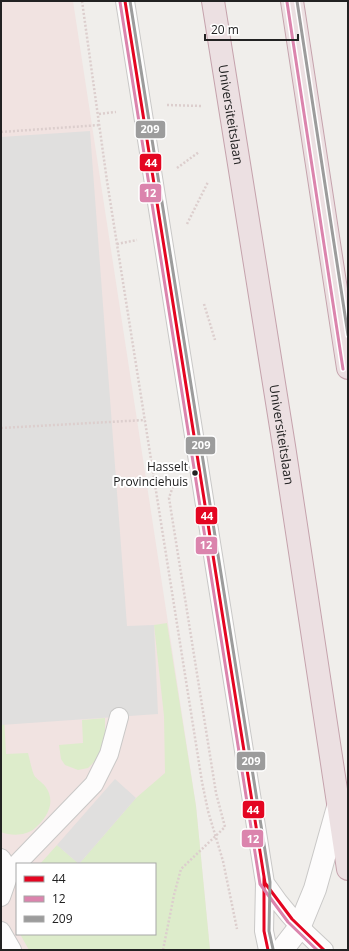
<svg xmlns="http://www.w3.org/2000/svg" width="349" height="951" font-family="'Open Sans',sans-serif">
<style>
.commercial{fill:#f1e3e1;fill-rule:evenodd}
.grass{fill:#ddeccb}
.parking{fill:#e0dfde}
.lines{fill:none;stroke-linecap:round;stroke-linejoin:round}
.lane-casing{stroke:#c9c8c7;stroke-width:20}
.street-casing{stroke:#c9c8c7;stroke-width:24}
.highway-casing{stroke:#c5a2ac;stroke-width:24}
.path{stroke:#dccecd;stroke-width:2.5;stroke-dasharray:2 2;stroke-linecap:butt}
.lane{stroke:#fdfcfc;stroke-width:18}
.street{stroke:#fdfcfc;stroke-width:22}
.highway{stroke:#ece0e2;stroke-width:22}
.bus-1-casing{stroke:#fff;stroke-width:6}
.bus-2-casing{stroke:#fff;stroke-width:6}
.bus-3-casing{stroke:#fff;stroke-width:6}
.bus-1{stroke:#e40521;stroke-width:3}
.bus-2{stroke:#db84ad;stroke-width:3}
.bus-3{stroke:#9c9c9c;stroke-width:3}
.bus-dot{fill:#222;stroke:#fff;stroke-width:1.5}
.labels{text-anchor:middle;stroke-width:4;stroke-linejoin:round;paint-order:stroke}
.bus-label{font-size:12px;fill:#222;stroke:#fff;text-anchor:end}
.street-label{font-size:13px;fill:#222;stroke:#fff}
.line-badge{stroke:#fff;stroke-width:1.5}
.badge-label{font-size:11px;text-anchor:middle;font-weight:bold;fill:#fff}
</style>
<rect width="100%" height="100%" fill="#f0eeeb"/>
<path class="commercial" d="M 1,1 L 73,1 L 196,806 L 210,950 L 1,950 ZM 17,864 L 155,864 L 155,934 L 17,934 Z"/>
<path class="grass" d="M 167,623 L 196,806 L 210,950 L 29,950 L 20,934 L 155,934 L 155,864 L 40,864 L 57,845 L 79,864 L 136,798 L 165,773 L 164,716 L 154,625 Z
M 1,657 L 6,754 L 28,753 C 30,760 31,768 34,775 C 36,779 42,782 45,786 C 57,802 47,818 34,829 C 25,836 11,836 1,832 Z
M 105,718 L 105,741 L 97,759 L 88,768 L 78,770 L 65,765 L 61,759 L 59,745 L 83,743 L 82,720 Z"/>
<path class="parking" d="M 90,131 L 127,626 L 154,625 L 158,714 L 1,725 L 1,137 Z
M 115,779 L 136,798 L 79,864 L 57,845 Z"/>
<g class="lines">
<defs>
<path id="lane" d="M 125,1 L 265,883 C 283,910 300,929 324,950
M 1,858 L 10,871
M 265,883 L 264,931 L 268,950
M 1,897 L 10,871 L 94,784 L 109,754 L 119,717
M 1,931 L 12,950"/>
<path id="street" d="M 282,950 L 299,928 L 315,889 L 338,807"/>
<g id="highway">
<path id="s1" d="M 213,1 L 284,446 L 348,869"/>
<path d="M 292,1 L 348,368"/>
</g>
</defs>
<use href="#lane" class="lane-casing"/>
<use href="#street" class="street-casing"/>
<use href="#highway" class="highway-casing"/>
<path class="path" d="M 82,1 L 107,181 L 202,782 L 208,811 L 223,861 L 237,929
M 167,105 L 202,106
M 99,114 L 116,112
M 1,132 L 100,125
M 177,168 L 199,152
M 187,224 L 208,182
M 117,244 L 137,240
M 204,304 L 215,340
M 1,428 L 145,420
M 163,950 L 174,895 L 181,869 L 225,827 L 216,793 L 169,498 L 174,483"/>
<use href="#lane" class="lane"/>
<use href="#street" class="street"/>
<use href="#highway" class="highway"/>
<defs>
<path id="bus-1" d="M 125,1 L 265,883 L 292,919 L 324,950
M 264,876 L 264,931 L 268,950"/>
<path id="bus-2" d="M 120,2 L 260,884 L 288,922 L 317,950
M 287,2 L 343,369"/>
<path id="bus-3" d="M 130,1 L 270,882 L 269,931 L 273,949
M 297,1 L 348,335"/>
</defs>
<use href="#bus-1" class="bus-1-casing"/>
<use href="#bus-2" class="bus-2-casing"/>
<use href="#bus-3" class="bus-3-casing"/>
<use href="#bus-1" class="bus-1"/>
<use href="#bus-2" class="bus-2"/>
<use href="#bus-3" class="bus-3"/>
</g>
<circle class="bus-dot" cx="195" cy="473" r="3.5"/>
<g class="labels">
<g class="bus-label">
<text x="188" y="471">Hasselt<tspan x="188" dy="15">Provinciehuis</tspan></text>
</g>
<g class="street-label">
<text dy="5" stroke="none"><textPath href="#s1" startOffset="115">Universiteitslaan</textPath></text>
<text dy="5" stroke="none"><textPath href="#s1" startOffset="439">Universiteitslaan</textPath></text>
</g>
</g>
<g class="line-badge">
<rect x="135" y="120" width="31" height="19" rx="4" fill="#9c9c9c"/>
<rect x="139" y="153" width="23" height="19" rx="4" fill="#e40521"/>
<rect x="139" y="183" width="23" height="20" rx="4" fill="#db84ad"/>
<rect x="185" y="436" width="31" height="19" rx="4" fill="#9c9c9c"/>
<rect x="195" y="506" width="23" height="19" rx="4" fill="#e40521"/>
<rect x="195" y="536" width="23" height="19" rx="4" fill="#db84ad"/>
<rect x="236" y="751" width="30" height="20" rx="4" fill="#9c9c9c"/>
<rect x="242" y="800" width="23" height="19" rx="4" fill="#e40521"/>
<rect x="241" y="829" width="23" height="19" rx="4" fill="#db84ad"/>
</g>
<g class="badge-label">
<text x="150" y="133">209</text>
<text x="151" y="167">44</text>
<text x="150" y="197">12</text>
<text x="201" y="449">209</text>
<text x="207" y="520">44</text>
<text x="206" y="549">12</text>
<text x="251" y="765">209</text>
<text x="253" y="814">44</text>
<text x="253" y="843">12</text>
</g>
<rect width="349" height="951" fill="none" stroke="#222222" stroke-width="4"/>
<rect x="16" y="863" width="140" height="72" fill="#ffffff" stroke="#a7a7a7"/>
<rect x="24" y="876" width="20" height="6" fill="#e40521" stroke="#a7a7a7"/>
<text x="52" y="883" font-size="12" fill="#222222">44</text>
<rect x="24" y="896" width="20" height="6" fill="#db84ad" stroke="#a7a7a7"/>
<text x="52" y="903" font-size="12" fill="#222222">12</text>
<rect x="24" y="916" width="20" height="6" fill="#9c9c9c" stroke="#a7a7a7"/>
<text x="52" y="923" font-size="12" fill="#222222">209</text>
<path d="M205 34v6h93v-6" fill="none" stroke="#222222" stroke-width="2"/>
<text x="211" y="34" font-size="12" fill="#222222" stroke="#ffffff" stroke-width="3" paint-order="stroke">20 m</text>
</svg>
